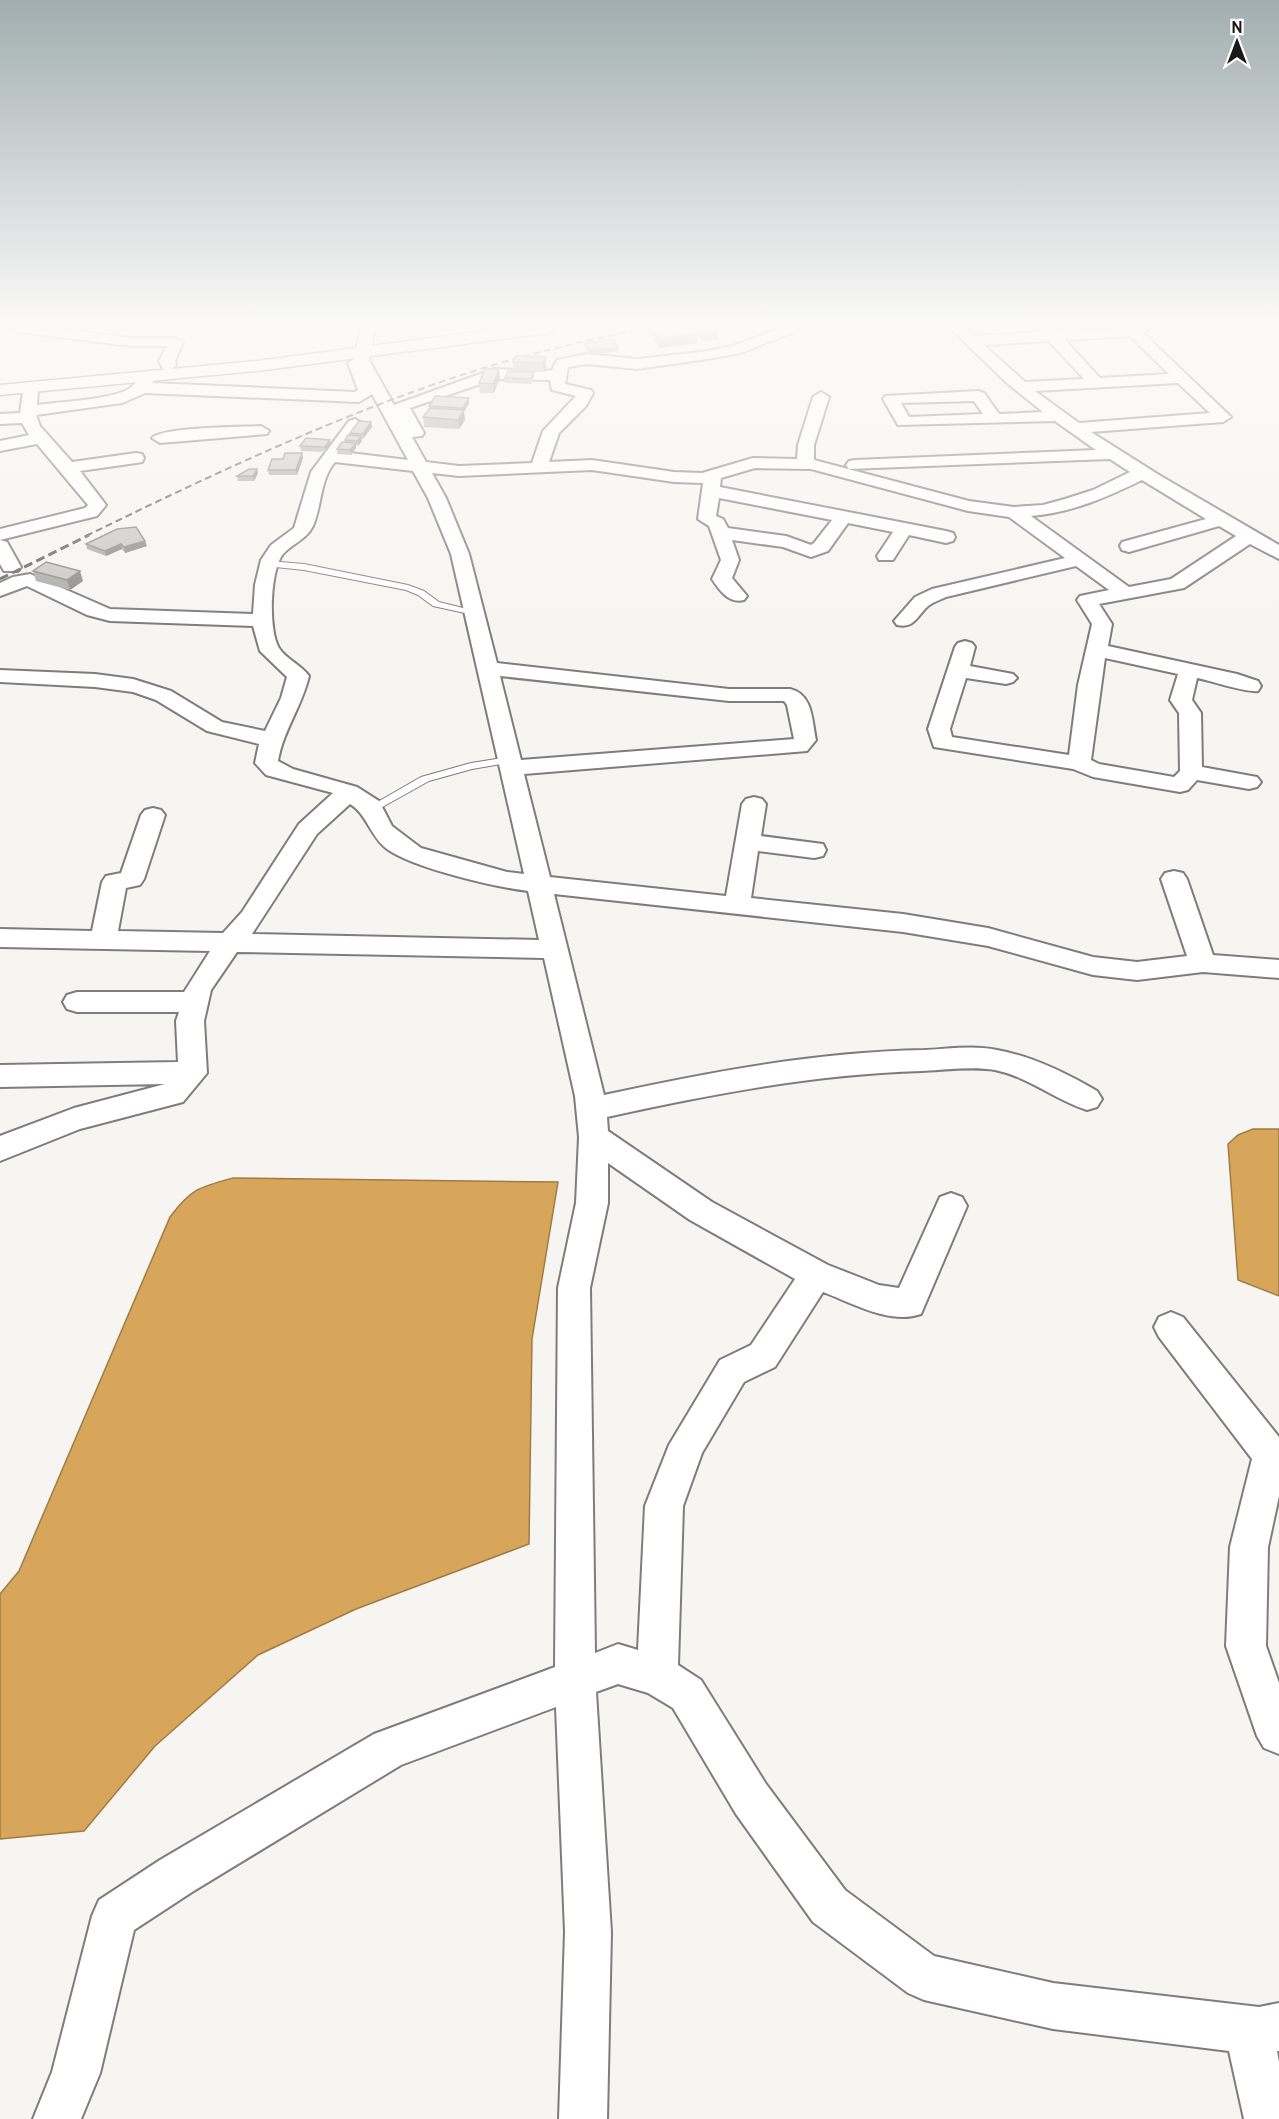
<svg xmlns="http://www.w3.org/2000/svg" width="1279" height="2119" font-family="Overpass,sans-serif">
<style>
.water{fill:#d8a65a;stroke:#9f7c46;stroke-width:1.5}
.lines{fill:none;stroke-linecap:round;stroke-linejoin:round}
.lane-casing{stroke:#7f7c79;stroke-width:2}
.street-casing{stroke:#7f7c79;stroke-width:4}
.highway-casing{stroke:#7f7c79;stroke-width:3}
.lane{fill:#fff;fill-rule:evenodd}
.street{fill:#fff;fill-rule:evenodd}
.highway{fill:#fff;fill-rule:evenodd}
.rail-far1{stroke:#666563;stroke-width:2;stroke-dasharray:7 4;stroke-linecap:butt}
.rail{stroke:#666563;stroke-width:3;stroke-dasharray:9 4.5;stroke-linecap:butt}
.wall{fill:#aeaca9}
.shaded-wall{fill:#8d8c89}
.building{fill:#cac8c4;stroke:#8d8c89;stroke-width:1.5}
</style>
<rect width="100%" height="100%" fill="#f7f5f1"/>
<path class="water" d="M 1253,1129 L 1279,1129 L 1279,1296 L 1238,1280 L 1228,1144 L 1238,1135 Z
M 233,1178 L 558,1182 L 532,1339 L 529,1544 L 356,1609 L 258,1655 L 155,1746 L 84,1831 L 0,1839 L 0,1594 L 19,1571 L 170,1217 C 191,1189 199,1187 233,1178 Z"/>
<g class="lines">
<defs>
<path id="lane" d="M 269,561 L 304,564 L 408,585 L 424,591 L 439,602 L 479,612 L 474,615 L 433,606 L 418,595 L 406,590 L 304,570 L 266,566 L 266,562 Z
M 509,757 L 514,760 L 513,762 L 472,769 L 429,781 L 377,810 L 369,810 L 367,808 L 421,777 L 471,763 Z"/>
<path id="street" d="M 11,328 L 57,328 L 131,338 L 176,338 L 183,342 L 175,361 L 176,366 L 168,371 L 163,369 L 159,361 L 167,346 L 131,346 L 18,332 Z
M 361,328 L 375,328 L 369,360 L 394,405 L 494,369 L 546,371 L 552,370 L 557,360 L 587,354 L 637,359 L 701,352 L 733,346 L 782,328 L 804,328 L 741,353 L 701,360 L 637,369 L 587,364 L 568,367 L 565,384 L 591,390 L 593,393 L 586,406 L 559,433 L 549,462 L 592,460 L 674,472 L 702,473 L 753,458 L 797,459 L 798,445 L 813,397 L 821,392 L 829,397 L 814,445 L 814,460 L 969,501 L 1014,507 L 1043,505 L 1065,499 L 1093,490 L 1130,472 L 1110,459 L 849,469 L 846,465 L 849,461 L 855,460 L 1096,450 L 1055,421 L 898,425 L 883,399 L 885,396 L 978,391 L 984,393 L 999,414 L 1043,412 L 1007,383 L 950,328 L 966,328 L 975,336 L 1042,332 L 1039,328 L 1054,328 L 1057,331 L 1150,328 L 1143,333 L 1231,417 L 1223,422 L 1091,432 L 1159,475 L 1279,545 L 1279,559 L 1250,544 L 1184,588 L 1099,604 L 1112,624 L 1108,646 L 1237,674 L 1258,681 L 1261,686 L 1258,691 C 1247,693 1212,681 1197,678 L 1192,700 L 1201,713 L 1202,767 L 1257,777 L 1261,782 L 1257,787 L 1249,789 L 1197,780 L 1188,790 L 1180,792 L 1093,777 L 1073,769 L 934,747 L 928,729 L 955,647 L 958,643 L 965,641 L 972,643 L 975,647 L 970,666 L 1013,674 L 1017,678 L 1013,682 L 1006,684 L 966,678 L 950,729 L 952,737 L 1069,755 L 1078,685 L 1092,624 L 1077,600 L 1080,596 L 1109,590 L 1076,566 L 946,597 C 940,600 933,602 928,606 C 917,616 914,629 897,625 L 894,621 L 915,597 L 932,589 L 1065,558 L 1009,517 L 968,511 L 811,469 L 755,468 L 721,478 L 720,487 L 946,531 L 953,533 L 955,537 L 953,541 L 946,543 L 909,535 L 893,560 L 879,560 L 877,556 L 893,532 L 848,523 L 828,551 L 811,557 L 783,547 L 732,540 L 739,560 L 732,578 L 747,596 L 744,600 C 729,604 720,591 712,579 L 721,560 L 709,526 L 698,519 L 703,483 L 674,482 L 592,470 L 459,476 L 432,473 L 446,498 L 469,554 L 497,663 L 729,689 L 790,689 C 813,694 812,721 816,740 L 807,751 L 524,774 L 550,877 L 726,896 L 742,804 L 746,799 L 754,797 L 762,799 L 766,804 L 761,836 L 823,844 L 826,850 L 823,856 L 814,858 L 758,851 L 751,898 L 903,914 L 988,928 L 1093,957 L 1137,962 L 1187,956 L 1161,879 L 1165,873 L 1174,871 L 1183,873 L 1187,879 L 1213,955 L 1279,960 L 1279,978 L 1203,972 L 1137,980 L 1093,975 L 988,946 L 903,932 L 554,894 L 604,1095 C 710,1072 816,1052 924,1050 C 948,1049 973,1045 997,1050 C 1032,1056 1066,1073 1097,1091 L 1102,1099 L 1097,1107 L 1087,1110 C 1055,1100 1029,1077 995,1070 C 972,1066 946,1070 922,1071 C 815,1074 711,1094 607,1117 L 608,1131 L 712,1202 L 828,1265 L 879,1285 L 899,1288 L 940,1197 L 951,1193 L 962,1197 L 967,1206 L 921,1314 C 890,1325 852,1303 823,1292 L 775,1367 L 744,1382 L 702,1453 L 683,1506 L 678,1665 L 701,1680 L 766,1784 L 845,1890 L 934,1956 L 1053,1983 L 1259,2007 L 1279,2003 L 1279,2051 L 1277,2051 L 1279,2062 L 1279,2119 L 1244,2119 L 1229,2051 L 1053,2029 L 924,2000 L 908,1993 L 813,1922 L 736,1814 L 673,1708 L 648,1693 L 618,1684 L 596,1692 L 611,1932 L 607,2119 L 559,2119 L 565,1932 L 556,1707 L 401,1765 L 192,1892 L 134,1930 L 100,2073 L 81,2119 L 33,2119 L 52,2072 L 92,1916 L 99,1900 L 160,1860 L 374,1734 L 555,1667 L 558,1288 L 576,1203 L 579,1137 L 575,1096 L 544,958 L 237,952 L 211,990 L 204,1021 L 207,1073 L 183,1102 L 80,1129 L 0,1161 L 0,1136 L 74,1108 L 165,1084 L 0,1087 L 0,1065 L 178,1062 L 176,1021 L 179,1012 L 77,1012 L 67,1009 L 63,1002 L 67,995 L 77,992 L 184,992 L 210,951 L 0,947 L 0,929 L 92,931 L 102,882 L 106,876 L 121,873 L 141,815 L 145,810 L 153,808 L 161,810 L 165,815 L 144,879 L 140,885 L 126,888 L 118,931 L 223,933 L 242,912 L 299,824 L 333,793 L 266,775 L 255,763 L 259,744 L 207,731 L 156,700 L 133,692 L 95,687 L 0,682 L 0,670 L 95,674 L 133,679 L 171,691 L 222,722 L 265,731 L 281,698 L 287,677 L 260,651 L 253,626 L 110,621 L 87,615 L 27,586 L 0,596 L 0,583 L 13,577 L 30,574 L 110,609 L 253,614 L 255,585 L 261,560 L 271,545 L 294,528 L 311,472 L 349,421 L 355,419 L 363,424 L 342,452 L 408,460 L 372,394 L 359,402 L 145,393 L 122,403 L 36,415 L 40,426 L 72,462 L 136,453 L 142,454 L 144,458 L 142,462 L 136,463 L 80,471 L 106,505 L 97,516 L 0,540 L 7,542 L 21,567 L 18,571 L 4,571 L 0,564 L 0,529 L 85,508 L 88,505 L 37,444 L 0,451 L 0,441 L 29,435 L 22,423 L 0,424 L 0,414 L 20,413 L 24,385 L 30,383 L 38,388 L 37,405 C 65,401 99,401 125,391 C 136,387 139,374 150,371 L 158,376 L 152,383 L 355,392 L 358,390 L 348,363 L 354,359 ZM 1130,336 L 1169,374 L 1100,378 L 1065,340 ZM 1049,341 L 1084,379 L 1025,382 L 984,345 ZM 495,379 L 550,380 L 552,390 L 576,396 L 543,431 L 532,463 L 459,466 L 426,462 L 412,437 L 422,436 L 424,433 L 410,408 ZM 1178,383 L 1210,413 L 1079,423 L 1035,391 ZM 974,401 L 983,414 L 909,417 L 901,403 ZM 335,462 L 413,471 L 428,498 L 451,554 L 524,874 L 507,872 L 421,848 L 392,826 L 379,801 L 357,787 L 293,769 L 278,761 C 283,731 302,706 309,676 C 301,665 286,659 279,648 C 268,630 270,570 283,554 C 293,543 306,540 313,526 C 322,505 320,479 335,462 ZM 1142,480 L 1206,519 L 1122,542 L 1120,546 L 1122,550 L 1129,552 L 1219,526 L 1236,536 L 1171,579 L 1129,587 L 1031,516 C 1071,513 1107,497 1142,480 ZM 719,498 L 832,520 L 814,543 L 811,545 L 786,536 L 728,528 L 723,519 L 716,516 ZM 1105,658 L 1178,674 L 1170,700 L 1179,713 L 1180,771 L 1174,777 L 1099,764 L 1091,760 ZM 500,676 L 729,701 L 784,701 L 787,705 L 794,739 L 521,760 ZM 350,804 C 367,814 370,836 387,849 C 413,868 495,887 528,891 L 539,940 L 252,934 L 317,834 ZM 608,1163 L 690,1220 L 795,1279 L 751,1345 L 720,1360 L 669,1445 L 645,1506 L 638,1650 L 618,1644 L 595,1653 L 590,1288 L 608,1203 Z
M 261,426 L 269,431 L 267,434 L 160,443 L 152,438 C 161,427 242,427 261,426 Z
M 1171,1312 L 1183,1317 L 1279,1437 L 1279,1496 L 1268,1547 L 1266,1646 L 1279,1683 L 1279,1754 L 1264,1748 L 1257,1736 L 1226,1646 L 1230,1547 L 1252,1459 L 1159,1337 L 1154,1327 L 1159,1317 Z"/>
<path id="highway" d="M 507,328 L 557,328 L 549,333 L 257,371 L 0,395 L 0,385 L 257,361 Z"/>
</defs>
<use href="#lane" class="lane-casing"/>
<use href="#street" class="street-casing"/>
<use href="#highway" class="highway-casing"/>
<use href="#lane" class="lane"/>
<use href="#street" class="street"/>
<use href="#highway" class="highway"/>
<path class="rail-far1" d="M 86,536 C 213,474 342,413 477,370 C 532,353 588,340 645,328"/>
<path class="rail" d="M 0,579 L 89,535"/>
</g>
<path class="wall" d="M 694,328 L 717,328 L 719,330 L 718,339 L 703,341 L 697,335 L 697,343 L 660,348 L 652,340 L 652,331 L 694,331 Z
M 584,343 L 618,347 L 618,351 L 589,355 L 584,347 Z
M 546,357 L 546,366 L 544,372 L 534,372 L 534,377 L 531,384 L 505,383 L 505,378 L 514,371 L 513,362 Z
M 499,369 L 500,378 L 494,393 L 480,393 L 479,383 Z
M 469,403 L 464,412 L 465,420 L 459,429 L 424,427 L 423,417 L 429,409 L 429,406 Z
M 371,422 L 372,427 L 363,439 L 361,439 L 362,441 L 358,446 L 356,445 L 356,448 L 351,455 L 337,454 L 337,449 L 345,442 L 345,440 L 350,435 L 350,433 Z
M 330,440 L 331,445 L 326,452 L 301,451 L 300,446 Z
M 303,458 L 297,475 L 269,475 L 268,470 Z
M 258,473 L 254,481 L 238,481 L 237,476 Z
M 117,529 L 147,546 L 125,553 L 122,549 L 106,556 L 87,549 L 86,544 Z
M 33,571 L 83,581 L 70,590 L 36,581 Z"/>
<path class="shaded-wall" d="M 719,330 L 718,339 L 703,341 L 703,332 Z
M 697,334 L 697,343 L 660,348 L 660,339 Z
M 618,347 L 618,351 L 589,355 L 589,350 Z
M 546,357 L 546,366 L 544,372 L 543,363 Z
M 499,369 L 500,378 L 494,393 L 493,384 Z
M 469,398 L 469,403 L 464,412 L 465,420 L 459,429 L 458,420 L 463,411 L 463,408 Z
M 371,422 L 372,427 L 363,439 L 363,434 Z
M 361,436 L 362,441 L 358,446 L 358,441 Z
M 330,440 L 331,445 L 326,452 L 325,447 Z
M 356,443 L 356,448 L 351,455 L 350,450 Z
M 302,453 L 303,458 L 297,475 L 296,470 Z
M 257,469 L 258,473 L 254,481 L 253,476 Z
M 145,541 L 147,546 L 125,553 L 124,547 Z
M 121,544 L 122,549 L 106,556 L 105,551 Z
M 80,571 L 83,581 L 70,590 L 67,580 Z"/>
<path class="building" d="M 671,328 L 691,328 L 697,334 L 660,339 L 652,331 Z
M 699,328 L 717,328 L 719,330 L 703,332 Z
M 612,339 L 618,347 L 589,350 L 584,343 Z
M 516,356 L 546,357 L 543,363 L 513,362 Z
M 485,369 L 499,369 L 493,384 L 479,383 Z
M 508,371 L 534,372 L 531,379 L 505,378 Z
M 435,396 L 469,398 L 463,408 L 429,406 Z
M 430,408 L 464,410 L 458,420 L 423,417 Z
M 359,421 L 371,422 L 363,434 L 350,433 Z
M 348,435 L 361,436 L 358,441 L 345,440 Z
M 306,438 L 330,440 L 325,447 L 300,446 Z
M 342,442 L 356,443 L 350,450 L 337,449 Z
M 285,453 L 302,453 L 296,470 L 268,470 L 272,459 L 283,459 Z
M 249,469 L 257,469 L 253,476 L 237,476 Z
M 136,527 L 145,541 L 124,547 L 121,544 L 105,551 L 86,544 L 117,529 Z
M 46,562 L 80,571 L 67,580 L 33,571 Z"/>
<linearGradient id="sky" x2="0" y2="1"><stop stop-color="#a1aeaf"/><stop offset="0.52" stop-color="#fbfaf9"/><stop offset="1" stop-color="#fbfaf9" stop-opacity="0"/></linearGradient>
<rect width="1279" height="625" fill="url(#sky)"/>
<g transform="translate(1237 42)" stroke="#ffffff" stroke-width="4.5" paint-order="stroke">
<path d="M0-4.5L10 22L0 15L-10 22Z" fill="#1a1918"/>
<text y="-9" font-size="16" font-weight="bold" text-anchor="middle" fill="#1a1918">N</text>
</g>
</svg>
